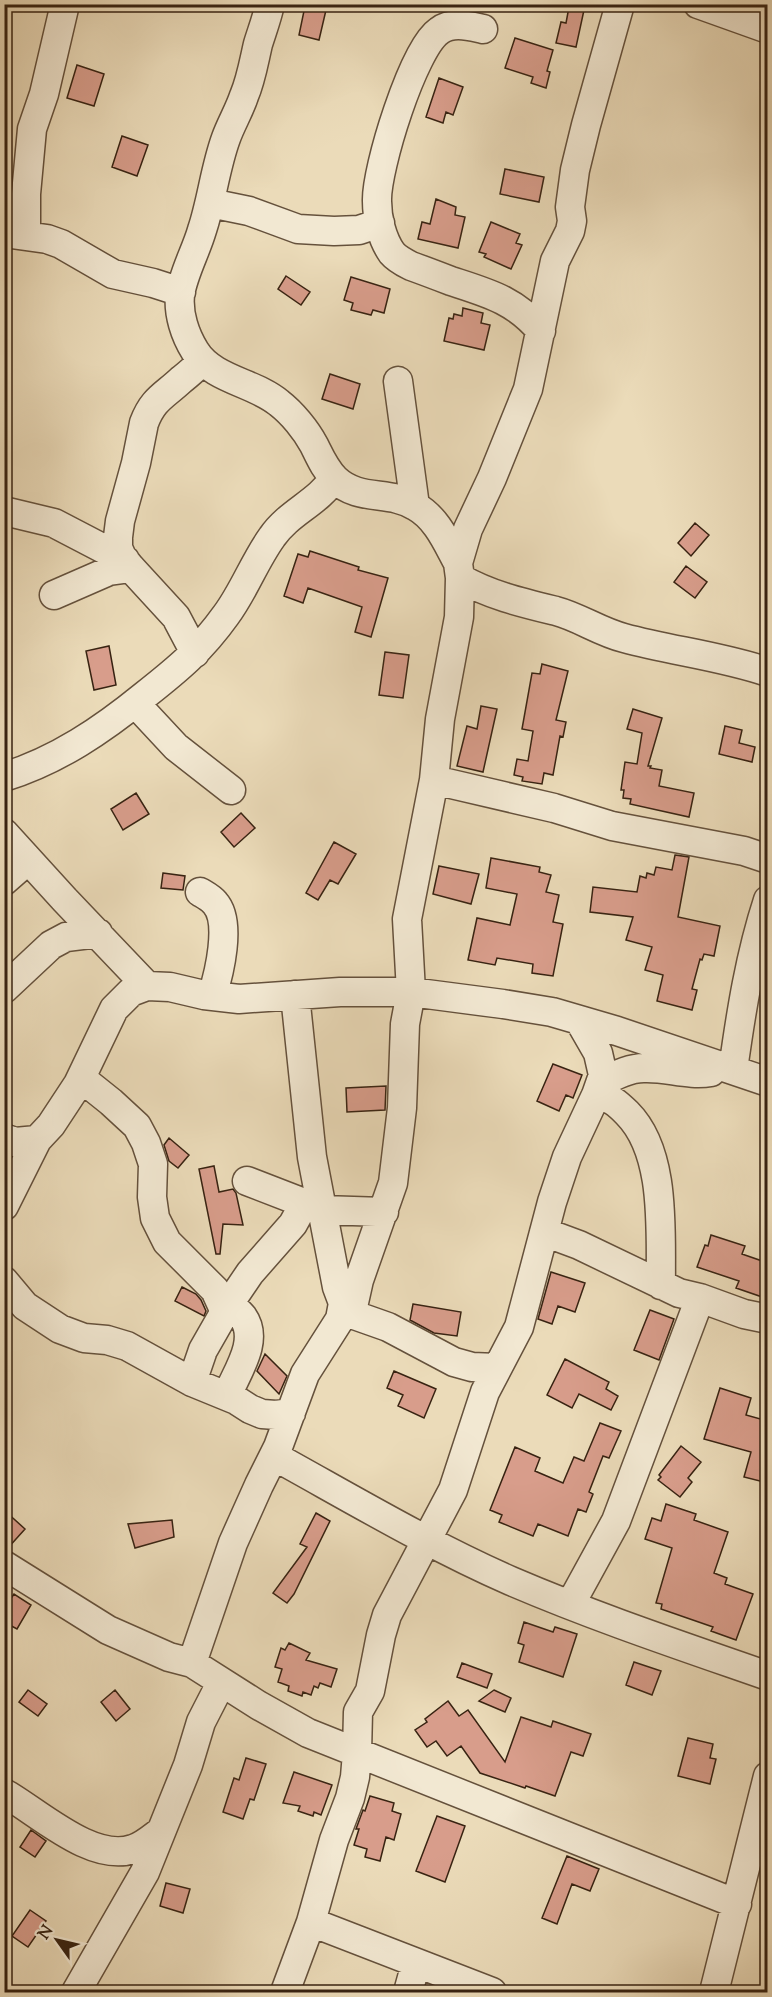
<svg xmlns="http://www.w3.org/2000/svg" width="772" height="1997" font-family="'Sorts Mill Goudy',serif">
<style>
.building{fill:#d89d8b;stroke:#382312;stroke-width:1.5}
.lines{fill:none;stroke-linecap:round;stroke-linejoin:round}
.minor-casing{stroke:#65513c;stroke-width:31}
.minor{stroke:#f2e8d2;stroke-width:28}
</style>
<rect width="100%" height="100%" fill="#ebdbb9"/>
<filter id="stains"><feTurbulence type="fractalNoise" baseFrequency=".00333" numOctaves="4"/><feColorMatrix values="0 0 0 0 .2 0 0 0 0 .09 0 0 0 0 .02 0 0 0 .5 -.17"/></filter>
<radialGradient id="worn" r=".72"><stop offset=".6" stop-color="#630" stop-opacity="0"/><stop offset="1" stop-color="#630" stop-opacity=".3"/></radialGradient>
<path class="building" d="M 305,6 L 326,10 L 319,40 L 299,35 Z
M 569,7 L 584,10 L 576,47 L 556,43 L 561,22 L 566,23 Z
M 515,38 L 553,50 L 547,71 L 550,72 L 546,88 L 531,83 L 533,77 L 505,68 Z
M 77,65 L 104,74 L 94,106 L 67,98 Z
M 439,78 L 463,87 L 453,115 L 446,112 L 443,123 L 426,117 Z
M 122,136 L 148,145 L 137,176 L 112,167 Z
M 505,169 L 544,177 L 539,202 L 500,194 Z
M 436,199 L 456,207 L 455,215 L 465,217 L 458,248 L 418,239 L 422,222 L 430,224 Z
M 491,222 L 520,234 L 516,243 L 522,245 L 511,269 L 484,257 L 486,254 L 479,252 Z
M 286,276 L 310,292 L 301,305 L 278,289 Z
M 351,277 L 390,289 L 384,313 L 373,310 L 371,315 L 351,310 L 353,303 L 344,300 Z
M 463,308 L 483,313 L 481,323 L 490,325 L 484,350 L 444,341 L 449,318 L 453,319 L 454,314 L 462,316 Z
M 330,374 L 360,384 L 353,409 L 322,399 Z
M 695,523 L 709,535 L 691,556 L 678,543 Z
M 310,551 L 359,567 L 358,570 L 388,578 L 371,637 L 355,632 L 362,607 L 308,588 L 303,603 L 284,596 L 298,554 L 308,557 Z
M 686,566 L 707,582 L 695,598 L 674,582 Z
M 109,646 L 116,685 L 94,690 L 86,651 Z
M 385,652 L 409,655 L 403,698 L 379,695 Z
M 542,664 L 568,671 L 556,720 L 566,722 L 563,737 L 560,736 L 553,775 L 544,773 L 542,784 L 522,781 L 523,777 L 514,775 L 517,759 L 528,761 L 533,731 L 522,729 L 532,673 L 540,674 Z
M 481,706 L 497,709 L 483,772 L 457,766 L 467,726 L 477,729 Z
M 633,709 L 662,718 L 648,766 L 651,766 L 650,768 L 662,770 L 659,786 L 694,793 L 689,817 L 630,804 L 631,799 L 623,798 L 624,790 L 621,790 L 625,762 L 637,764 L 642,733 L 627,729 Z
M 725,726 L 742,730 L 739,743 L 755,747 L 752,762 L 719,754 Z
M 136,793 L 149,814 L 123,830 L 111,809 Z
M 241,813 L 255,828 L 234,847 L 221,832 Z
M 334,842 L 356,854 L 338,884 L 330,880 L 318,900 L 306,893 Z
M 675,855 L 689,857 L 678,917 L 720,926 L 714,956 L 704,954 L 702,960 L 700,959 L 692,989 L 697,990 L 692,1010 L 657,1001 L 663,975 L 645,970 L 652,947 L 626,940 L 633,917 L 590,912 L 593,887 L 637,892 L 640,876 L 646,878 L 647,873 L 654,875 L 656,867 L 672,870 Z
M 491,858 L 540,867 L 539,872 L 551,875 L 546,892 L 559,895 L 553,922 L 563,924 L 553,976 L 532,973 L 533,964 L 497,958 L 495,965 L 468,960 L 477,918 L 510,925 L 517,894 L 486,888 Z
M 439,866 L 479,874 L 471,904 L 433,894 Z
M 163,873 L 185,876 L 183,890 L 161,888 Z
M 553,1064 L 582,1075 L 573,1098 L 566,1095 L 559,1111 L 537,1101 Z
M 386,1086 L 385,1110 L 347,1112 L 346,1088 Z
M 169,1138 L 189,1155 L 178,1168 L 169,1161 L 164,1145 Z
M 214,1166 L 219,1192 L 233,1189 L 236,1193 L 243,1225 L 223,1224 L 220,1254 L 216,1254 L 199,1169 Z
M 711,1235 L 745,1246 L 742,1254 L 768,1263 L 768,1299 L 736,1288 L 739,1281 L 697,1267 L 705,1245 L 708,1246 Z
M 551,1272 L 585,1283 L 575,1312 L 558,1306 L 552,1324 L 538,1319 Z
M 182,1287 L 196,1294 L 201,1300 L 206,1311 L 204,1316 L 175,1301 Z
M 413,1304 L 461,1312 L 457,1336 L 434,1333 L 410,1320 Z
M 650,1310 L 674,1319 L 659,1360 L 634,1350 Z
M 265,1354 L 287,1376 L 279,1394 L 257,1371 Z
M 565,1359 L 609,1382 L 606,1389 L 618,1396 L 611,1410 L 579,1394 L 572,1408 L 547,1395 Z
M 394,1371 L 436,1389 L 424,1418 L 398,1406 L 403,1395 L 387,1388 Z
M 720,1388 L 751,1398 L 746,1415 L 768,1421 L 761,1447 L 768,1450 L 768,1483 L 744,1477 L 751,1452 L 704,1439 Z
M 600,1423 L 621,1431 L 609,1458 L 603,1456 L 589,1492 L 593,1494 L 586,1512 L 578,1509 L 568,1536 L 538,1524 L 533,1536 L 499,1522 L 502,1515 L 490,1510 L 515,1447 L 540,1458 L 535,1471 L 563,1483 L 574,1457 L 584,1461 Z
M 681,1446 L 701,1462 L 688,1478 L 692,1482 L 680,1497 L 658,1480 L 661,1477 L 659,1475 Z
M 666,1504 L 696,1514 L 694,1520 L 728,1532 L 714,1573 L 727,1578 L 725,1584 L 753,1594 L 736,1640 L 711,1631 L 713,1627 L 661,1609 L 662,1604 L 656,1603 L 672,1548 L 645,1539 L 652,1518 L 661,1521 Z
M 4,1510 L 25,1529 L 7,1549 L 4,1549 Z
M 316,1513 L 330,1521 L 294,1594 L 287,1603 L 273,1593 L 307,1547 L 300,1544 Z
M 172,1520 L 174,1537 L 135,1548 L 128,1524 Z
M 4,1592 L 12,1597 L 14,1594 L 31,1605 L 17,1629 L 4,1622 Z
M 524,1622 L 553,1632 L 555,1627 L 577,1634 L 563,1677 L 519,1662 L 524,1645 L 518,1643 Z
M 289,1643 L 310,1653 L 306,1660 L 337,1669 L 331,1687 L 320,1683 L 318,1688 L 314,1686 L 311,1695 L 303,1692 L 302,1696 L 288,1691 L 289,1686 L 278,1682 L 282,1669 L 275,1667 L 281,1648 L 285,1650 Z
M 634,1662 L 661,1671 L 652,1695 L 626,1685 Z
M 462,1663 L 492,1674 L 487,1688 L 457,1677 Z
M 28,1690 L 47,1704 L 38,1716 L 19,1702 Z
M 115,1690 L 130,1709 L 116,1721 L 101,1702 Z
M 494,1690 L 511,1698 L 505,1712 L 479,1701 Z
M 448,1701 L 459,1716 L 468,1710 L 505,1762 L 521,1717 L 551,1727 L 553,1721 L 591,1734 L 583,1756 L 571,1752 L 555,1796 L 526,1786 L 525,1788 L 480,1773 L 461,1746 L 447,1756 L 436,1741 L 427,1747 L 415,1730 L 427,1722 L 425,1719 Z
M 688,1738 L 713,1744 L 710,1758 L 716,1759 L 710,1784 L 678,1776 Z
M 246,1758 L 266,1764 L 254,1800 L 250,1799 L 243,1819 L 223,1812 L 234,1778 L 239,1780 Z
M 294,1772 L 332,1785 L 321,1815 L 314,1812 L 313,1816 L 298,1811 L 300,1806 L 283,1803 Z
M 370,1796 L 394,1803 L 392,1811 L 401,1814 L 394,1840 L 386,1837 L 380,1861 L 365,1857 L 367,1849 L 354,1845 L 359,1829 L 356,1829 L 363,1810 L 365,1811 Z
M 437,1816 L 465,1826 L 445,1882 L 416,1871 Z
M 31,1830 L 46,1841 L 35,1857 L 20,1847 Z
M 567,1856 L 599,1869 L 590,1891 L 572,1884 L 557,1924 L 542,1918 Z
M 166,1883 L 190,1889 L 183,1913 L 160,1906 Z
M 30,1910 L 46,1921 L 28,1947 L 12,1936 Z"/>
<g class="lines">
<defs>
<path id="minor" d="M 270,4 C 267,18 262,31 258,44 C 254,61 251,80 244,96 C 239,111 231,124 226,138 C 215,168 212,200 202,230 C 196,251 183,274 180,295 C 178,314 185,335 195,351 C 213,380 254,382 279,403 C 292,413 306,430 314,445 C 320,457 325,469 335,479 C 359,502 389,490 415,506 C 437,518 447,543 458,563
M 698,4 L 768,29
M 483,29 C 469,26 452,21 439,31 C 413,49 376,169 377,201 C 377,218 382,239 392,253 C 397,259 405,263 411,266 C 425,271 438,276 451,281 C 488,293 515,300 541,331
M 210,203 L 249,211 L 298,229 L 334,231 L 359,230 L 380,223
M 4,233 L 47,239 L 61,244 L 113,274 L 153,283 L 181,292
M 26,235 L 26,194 L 32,129 L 44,94 L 65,4
M 398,381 L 415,506
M 4,511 L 54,523 L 125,560
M 460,578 C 489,595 523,603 556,611 C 579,617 600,632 624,638 C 672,651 721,656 768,672
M 54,595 L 109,571 L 131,568
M 195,653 L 176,617 L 131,568 L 122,557 L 118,548 L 118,537 L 120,521 L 136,463 L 144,423 C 153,399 164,396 181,380 C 189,374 196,367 203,361
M 135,703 L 176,747 L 231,790
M 4,777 C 58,760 102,730 145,695 C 178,669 201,650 226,615 C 244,591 254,562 272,537 C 289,512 318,503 334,478
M 434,780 L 554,808 L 612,826 L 744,851 L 768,859
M 4,833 L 65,900 L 147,986
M 4,881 L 28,860
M 200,892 C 205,895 211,898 215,903 C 232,922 219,974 212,996
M 4,989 L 51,945 L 66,937 L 98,933
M 733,1070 C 741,1012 750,955 768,900
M 81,1078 L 111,1102 L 137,1126 L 146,1143 L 153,1164 L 152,1197 L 155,1218 L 167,1242 L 215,1290 L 225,1312
M 600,1084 C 613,1076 629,1068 644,1068 C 667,1067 688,1076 711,1072
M 596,1095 C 610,1097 617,1103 627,1113 C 667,1153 660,1232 661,1285
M 4,1138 L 15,1142 L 37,1140 L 51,1125 L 78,1084 L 114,1009 L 131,992 L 147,986 L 170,987 L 204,995 L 239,999 L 340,992 L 411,992 L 503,1004 L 552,1012 L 617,1031 L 768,1082
M 247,1181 L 322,1210 L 384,1212
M 4,1206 L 37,1140
M 544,1232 L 579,1245 L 679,1293 L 700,1298 L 744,1314 L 768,1319
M 4,1281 L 25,1306 L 60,1329 L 84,1338 L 107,1340 L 127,1346 L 192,1382 L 236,1400 L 250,1409 L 262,1414 L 276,1415 L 291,1413
M 341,1315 L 354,1315 L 388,1327 L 454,1362 L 472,1367 L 497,1368
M 354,1315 L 353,1307 L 359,1280 L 393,1183 L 402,1108 L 405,1024 L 411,992 L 407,919 L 434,780 L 440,719 L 459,617 L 460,578 L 458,563 L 468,529 L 492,478 L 528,389 L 555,261 L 570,231 L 572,221 L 570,207 L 575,170 L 586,125 L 620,4
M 192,1382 L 203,1350 L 231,1301 L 250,1273 L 293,1224 L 304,1204
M 227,1396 C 236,1373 260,1341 243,1317 C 239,1312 234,1308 230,1304
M 274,1456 C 352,1499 429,1545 511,1581 C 595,1617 682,1646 768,1676
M 4,1565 L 108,1630 L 169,1657 L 192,1663 L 258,1705 L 308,1733 L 737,1904
M 570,1605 L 616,1521 L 700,1298
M 192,1663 L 233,1543 L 259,1485 L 278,1447 L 305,1374 L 340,1319 L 343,1303 L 337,1287 L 312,1157 L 295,995
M 4,1793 C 38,1812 92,1863 133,1849 C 143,1846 152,1838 160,1832
M 311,1922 L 492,1992
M 76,1992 L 145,1872 L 188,1765 L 201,1722 L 221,1683
M 285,1992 L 311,1922 L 334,1840 L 350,1798 L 355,1777 L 357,1753 L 358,1712 L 370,1691 L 381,1635 L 387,1615 L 453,1490 L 485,1392 L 519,1327 L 552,1202 L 567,1157 L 596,1095 L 603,1075 L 598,1053 L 579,1020
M 408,1992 L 416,1963
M 714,1992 L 768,1776"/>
</defs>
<use href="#minor" class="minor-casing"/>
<use href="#minor" class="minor"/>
</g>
<rect width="772" height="1997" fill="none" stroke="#ebdbb9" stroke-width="24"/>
<rect x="6" y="6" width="760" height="1985" fill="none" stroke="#382312" stroke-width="3"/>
<rect x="12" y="12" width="748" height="1973" fill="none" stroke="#382312" stroke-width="1.5"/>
<g transform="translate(57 1940) rotate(304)" stroke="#f2e8d2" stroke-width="4.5" paint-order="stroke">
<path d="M0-4.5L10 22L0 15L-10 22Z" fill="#382312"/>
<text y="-9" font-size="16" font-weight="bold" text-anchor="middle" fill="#382312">N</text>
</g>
<rect width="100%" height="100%" filter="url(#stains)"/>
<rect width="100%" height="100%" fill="url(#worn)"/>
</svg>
